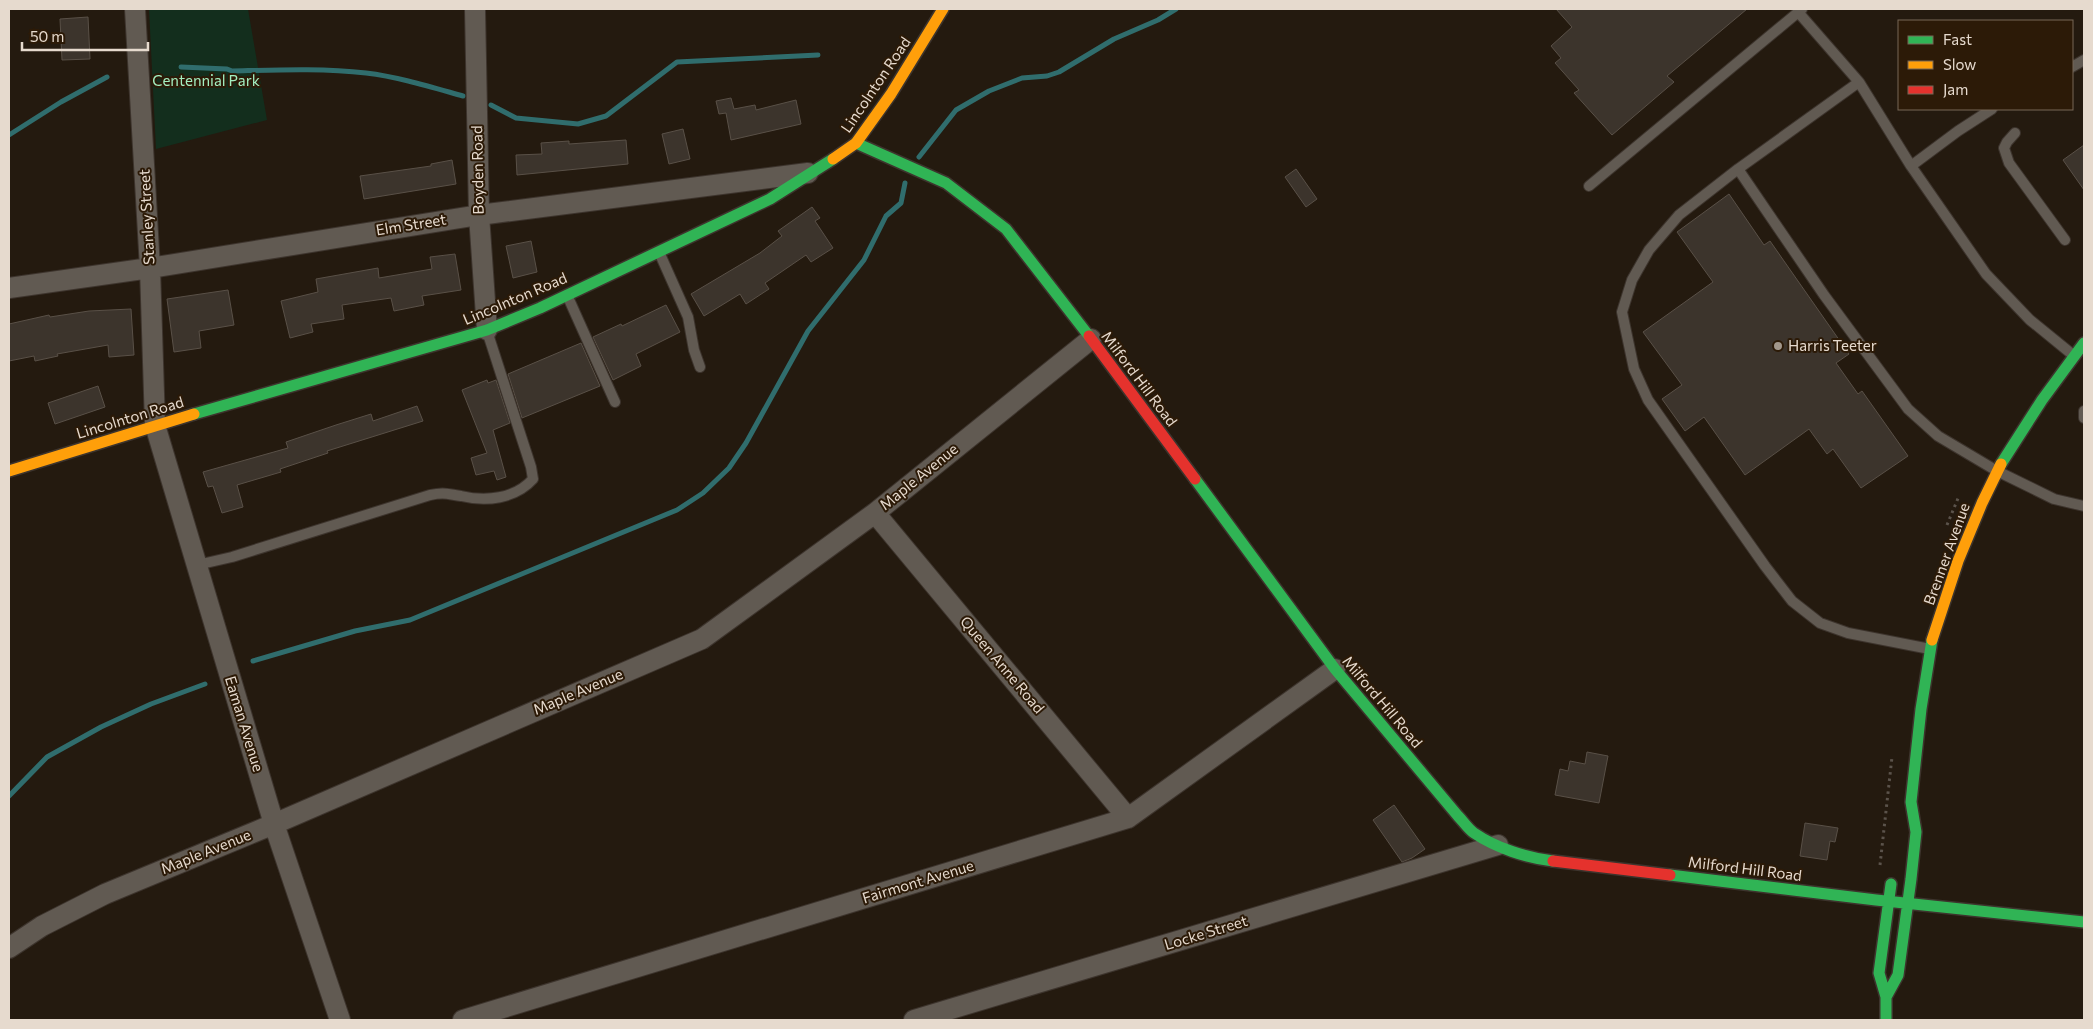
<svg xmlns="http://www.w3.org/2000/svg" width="2093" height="1029" font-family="Commissioner,sans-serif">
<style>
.green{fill:#132e1d}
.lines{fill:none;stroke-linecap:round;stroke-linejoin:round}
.stream{stroke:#306d6d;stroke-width:5}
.building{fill:#3c342c;stroke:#595047}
.lane-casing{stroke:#3d342d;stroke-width:12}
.street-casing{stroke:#3d342d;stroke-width:22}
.fast-casing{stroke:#3d342d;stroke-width:14}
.slow-casing{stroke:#3d342d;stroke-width:14}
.jam-casing{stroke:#3d342d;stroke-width:14}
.path{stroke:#5b534b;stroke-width:3;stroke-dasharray:2.5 4;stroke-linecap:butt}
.lane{stroke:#615a52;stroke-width:10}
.street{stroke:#615a52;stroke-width:20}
.fast{stroke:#30b455;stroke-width:11}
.slow{stroke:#ff9f0a;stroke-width:11}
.jam{stroke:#e5322d;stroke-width:11}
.poi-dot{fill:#a2978b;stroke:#2c1a07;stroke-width:2}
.labels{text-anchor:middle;stroke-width:4;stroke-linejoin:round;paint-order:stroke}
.park-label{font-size:15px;fill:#a3efc1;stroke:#2c1a07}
.street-label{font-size:15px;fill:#e6dace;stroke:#2c1a07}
.poi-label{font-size:15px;fill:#e6dace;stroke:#2c1a07;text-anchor:start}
</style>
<rect width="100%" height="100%" fill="#241a0f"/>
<path class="green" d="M 149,9 L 248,9 L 267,120 L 156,149 Z"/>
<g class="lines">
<path class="stream" d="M 181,67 L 227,69 L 232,71 C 276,70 322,68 366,73 C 399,77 431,87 463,96
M 491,105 L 516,118 L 578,124 L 606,116 L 677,62 L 818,55
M 9,135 L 61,102 L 107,77
M 919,157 L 956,110 L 989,91 L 1022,78 L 1047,76 L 1059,72 L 1114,39 L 1158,20 L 1176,9
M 253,661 L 355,631 L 410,620 L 677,510 L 703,493 L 729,468 L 746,443 L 808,331 L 864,260 L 886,216 L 901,203 L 905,183
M 9,796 L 47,757 L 101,727 L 151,704 L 205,684"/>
</g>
<path class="building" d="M 1556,9 L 1747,9 L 1667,76 L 1674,82 L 1612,135 L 1574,93 L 1579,90 L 1555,63 L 1561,58 L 1551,46 L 1572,27 Z
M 88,17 L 90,59 L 62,60 L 60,19 Z
M 731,98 L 734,109 L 755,105 L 756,110 L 796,100 L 801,124 L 731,140 L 726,113 L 719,114 L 716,101 Z
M 683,129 L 690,159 L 669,164 L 662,134 Z
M 626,140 L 628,164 L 517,175 L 516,155 L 542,154 L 541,143 L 569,141 L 569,144 Z
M 2084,145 L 2084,190 L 2063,160 Z
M 452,160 L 456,184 L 364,199 L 360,176 L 431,166 L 431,164 Z
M 1296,169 L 1317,199 L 1306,207 L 1285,177 Z
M 1729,194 L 1764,245 L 1770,241 L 1849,354 L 1836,363 L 1858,394 L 1862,391 L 1908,456 L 1861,488 L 1833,449 L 1827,454 L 1809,429 L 1745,475 L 1704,417 L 1685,431 L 1662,399 L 1682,385 L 1643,332 L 1713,282 L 1677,232 Z
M 812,207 L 820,218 L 815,221 L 833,248 L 811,262 L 806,255 L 765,283 L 769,289 L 746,304 L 740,294 L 704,316 L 691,294 L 760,253 L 782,236 L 778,231 Z
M 531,241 L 537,272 L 513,278 L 506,246 Z
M 455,254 L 461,290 L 422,296 L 424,305 L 394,311 L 391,298 L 342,305 L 344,319 L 311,324 L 313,332 L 290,338 L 281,301 L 318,292 L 316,279 L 378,268 L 379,278 L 432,269 L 430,257 Z
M 228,290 L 234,325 L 199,331 L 201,348 L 174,352 L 167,299 Z
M 666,305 L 680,332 L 636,354 L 641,366 L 613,380 L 593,337 L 621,324 L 622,326 Z
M 131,309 L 134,355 L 109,357 L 108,345 L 57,354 L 58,356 L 35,361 L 34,356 L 9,361 L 9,324 L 49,315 L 50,317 L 89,311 Z
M 581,343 L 600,386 L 522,418 L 508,374 Z
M 487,380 L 488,383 L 496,380 L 510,423 L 493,430 L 506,477 L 497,480 L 494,471 L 476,475 L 471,458 L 487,453 L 462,390 Z
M 98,386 L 105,407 L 55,424 L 48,403 Z
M 417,406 L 423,421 L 327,451 L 328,453 L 280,469 L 281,472 L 237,485 L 243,507 L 222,513 L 213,486 L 208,487 L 203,472 L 288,448 L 286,442 L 336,425 L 371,414 L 373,421 Z
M 1587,752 L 1608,756 L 1599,803 L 1555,795 L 1560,769 L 1568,771 L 1570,761 L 1585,764 Z
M 1394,805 L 1425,849 L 1412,858 L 1402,862 L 1373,820 Z
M 1805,823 L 1838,828 L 1835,842 L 1830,841 L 1827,860 L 1800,856 Z"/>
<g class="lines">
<defs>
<path id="lane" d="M 1798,12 L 1859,82 L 1911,166 L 1986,274 L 2030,320 L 2073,355
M 2072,67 L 2084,60
M 1859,82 L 1738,169 L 1679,215 L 1649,250 L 1632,280 L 1622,312 L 1634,369 L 1648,400 L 1765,566 L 1792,601 L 1820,623 L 1848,633 L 1930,649
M 2015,133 L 2007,142 L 2004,148 L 2009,163 L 2065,240
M 1911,166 L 1958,131 L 1992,109
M 1738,169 L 1824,295 L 1908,409 L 1938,436 L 1997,471 L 2054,499 L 2084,506
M 1589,186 L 1802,9
M 659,252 L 688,317 L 694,350 L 700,367
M 567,295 L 615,402
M 2084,411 L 2084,418
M 197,565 L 232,557 L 430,495 C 444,492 447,494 461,496 C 486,502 515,499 533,479 L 531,467 L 487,331"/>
<path id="street" d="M 135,9 L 150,268 L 155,425 L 274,824 L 340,1020
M 475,9 L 479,215 L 487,330
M 9,288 L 150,268 L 479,215 L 808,173
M 875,513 L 1128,818
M 9,948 L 42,926 L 105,894 L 274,824 L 702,639 L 875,513 L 1091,339
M 463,1020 L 1128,818 L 1335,669
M 914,1020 L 1498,845"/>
<path id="fast" d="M 856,143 L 946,183 L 1006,229 L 1089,336
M 194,414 L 487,330 L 540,308 L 770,199 L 833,159
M 2001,464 L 2042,400 L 2084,343
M 1195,479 L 1335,669 L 1458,816 C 1463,821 1468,829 1474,833 C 1496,848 1527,858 1553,861
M 1670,875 L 1876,900 L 2084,922
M 1886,997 L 1898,975 L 1911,879 L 1916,832 L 1911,802 L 1921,709 L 1932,640
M 1886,1020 L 1886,997 L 1879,973 L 1891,884"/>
<path id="slow" d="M 833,159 L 856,143 L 891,94 L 943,9
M 9,471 L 194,414
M 1932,640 L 1958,561 L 1982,503 L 2001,464"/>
<path id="jam" d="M 1089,336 L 1195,479
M 1553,861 L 1670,875"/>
</defs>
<use href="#lane" class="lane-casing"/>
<use href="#street" class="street-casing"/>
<use href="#fast" class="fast-casing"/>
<use href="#slow" class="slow-casing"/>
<use href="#jam" class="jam-casing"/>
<path class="path" d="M 1947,525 L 1959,496
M 1880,865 L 1892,757"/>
<use href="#lane" class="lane"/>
<use href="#street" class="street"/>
<use href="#fast" class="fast"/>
<use href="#slow" class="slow"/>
<use href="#jam" class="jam"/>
</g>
<circle class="poi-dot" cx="1778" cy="346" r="5"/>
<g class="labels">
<g class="park-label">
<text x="206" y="86">Centennial Park</text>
</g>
<g class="street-label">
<text transform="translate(876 85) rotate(-56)" y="5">Lincolnton Road</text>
<text transform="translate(478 170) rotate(-91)" y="5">Boyden Road</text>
<text transform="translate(147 217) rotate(-93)" y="5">Stanley Street</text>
<text transform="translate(411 225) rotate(-9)" y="5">Elm Street</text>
<text transform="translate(515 299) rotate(-23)" y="5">Lincolnton Road</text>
<text transform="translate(1139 379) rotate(53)" y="5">Milford Hill Road</text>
<text transform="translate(130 418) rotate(-17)" y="5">Lincolnton Road</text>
<text transform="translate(919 477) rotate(-39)" y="5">Maple Avenue</text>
<text transform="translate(1947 554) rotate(-70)" y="5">Brenner Avenue</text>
<text transform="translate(1002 665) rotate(50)" y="5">Queen Anne Road</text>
<text transform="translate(578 692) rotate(-23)" y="5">Maple Avenue</text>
<text transform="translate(1382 702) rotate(50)" y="5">Milford Hill Road</text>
<text transform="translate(244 724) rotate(73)" y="5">Eaman Avenue</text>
<text transform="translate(206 852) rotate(-22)" y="5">Maple Avenue</text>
<text transform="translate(1745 869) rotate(7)" y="5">Milford Hill Road</text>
<text transform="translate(918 882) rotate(-17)" y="5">Fairmont Avenue</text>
<text transform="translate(1206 933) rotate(-17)" y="5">Locke Street</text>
</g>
<g class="poi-label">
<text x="1788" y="351">Harris Teeter</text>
</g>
</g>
<rect width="2093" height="1029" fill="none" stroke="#e6dace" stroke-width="20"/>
<rect x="1898" y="20" width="175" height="90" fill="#2c1a07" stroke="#766757"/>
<rect x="1908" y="36" width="25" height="8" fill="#30b455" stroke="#766757"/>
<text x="1943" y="45" font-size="15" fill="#e6dace">Fast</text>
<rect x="1908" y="61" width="25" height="8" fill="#ff9f0a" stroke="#766757"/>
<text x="1943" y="70" font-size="15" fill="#e6dace">Slow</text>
<rect x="1908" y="86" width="25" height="8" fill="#e5322d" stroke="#766757"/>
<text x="1943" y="95" font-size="15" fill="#e6dace">Jam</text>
<path d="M22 42v8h126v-8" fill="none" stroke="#e6dace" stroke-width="2.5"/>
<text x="30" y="42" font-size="15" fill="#e6dace" stroke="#2c1a07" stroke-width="4" paint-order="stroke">50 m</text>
</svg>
